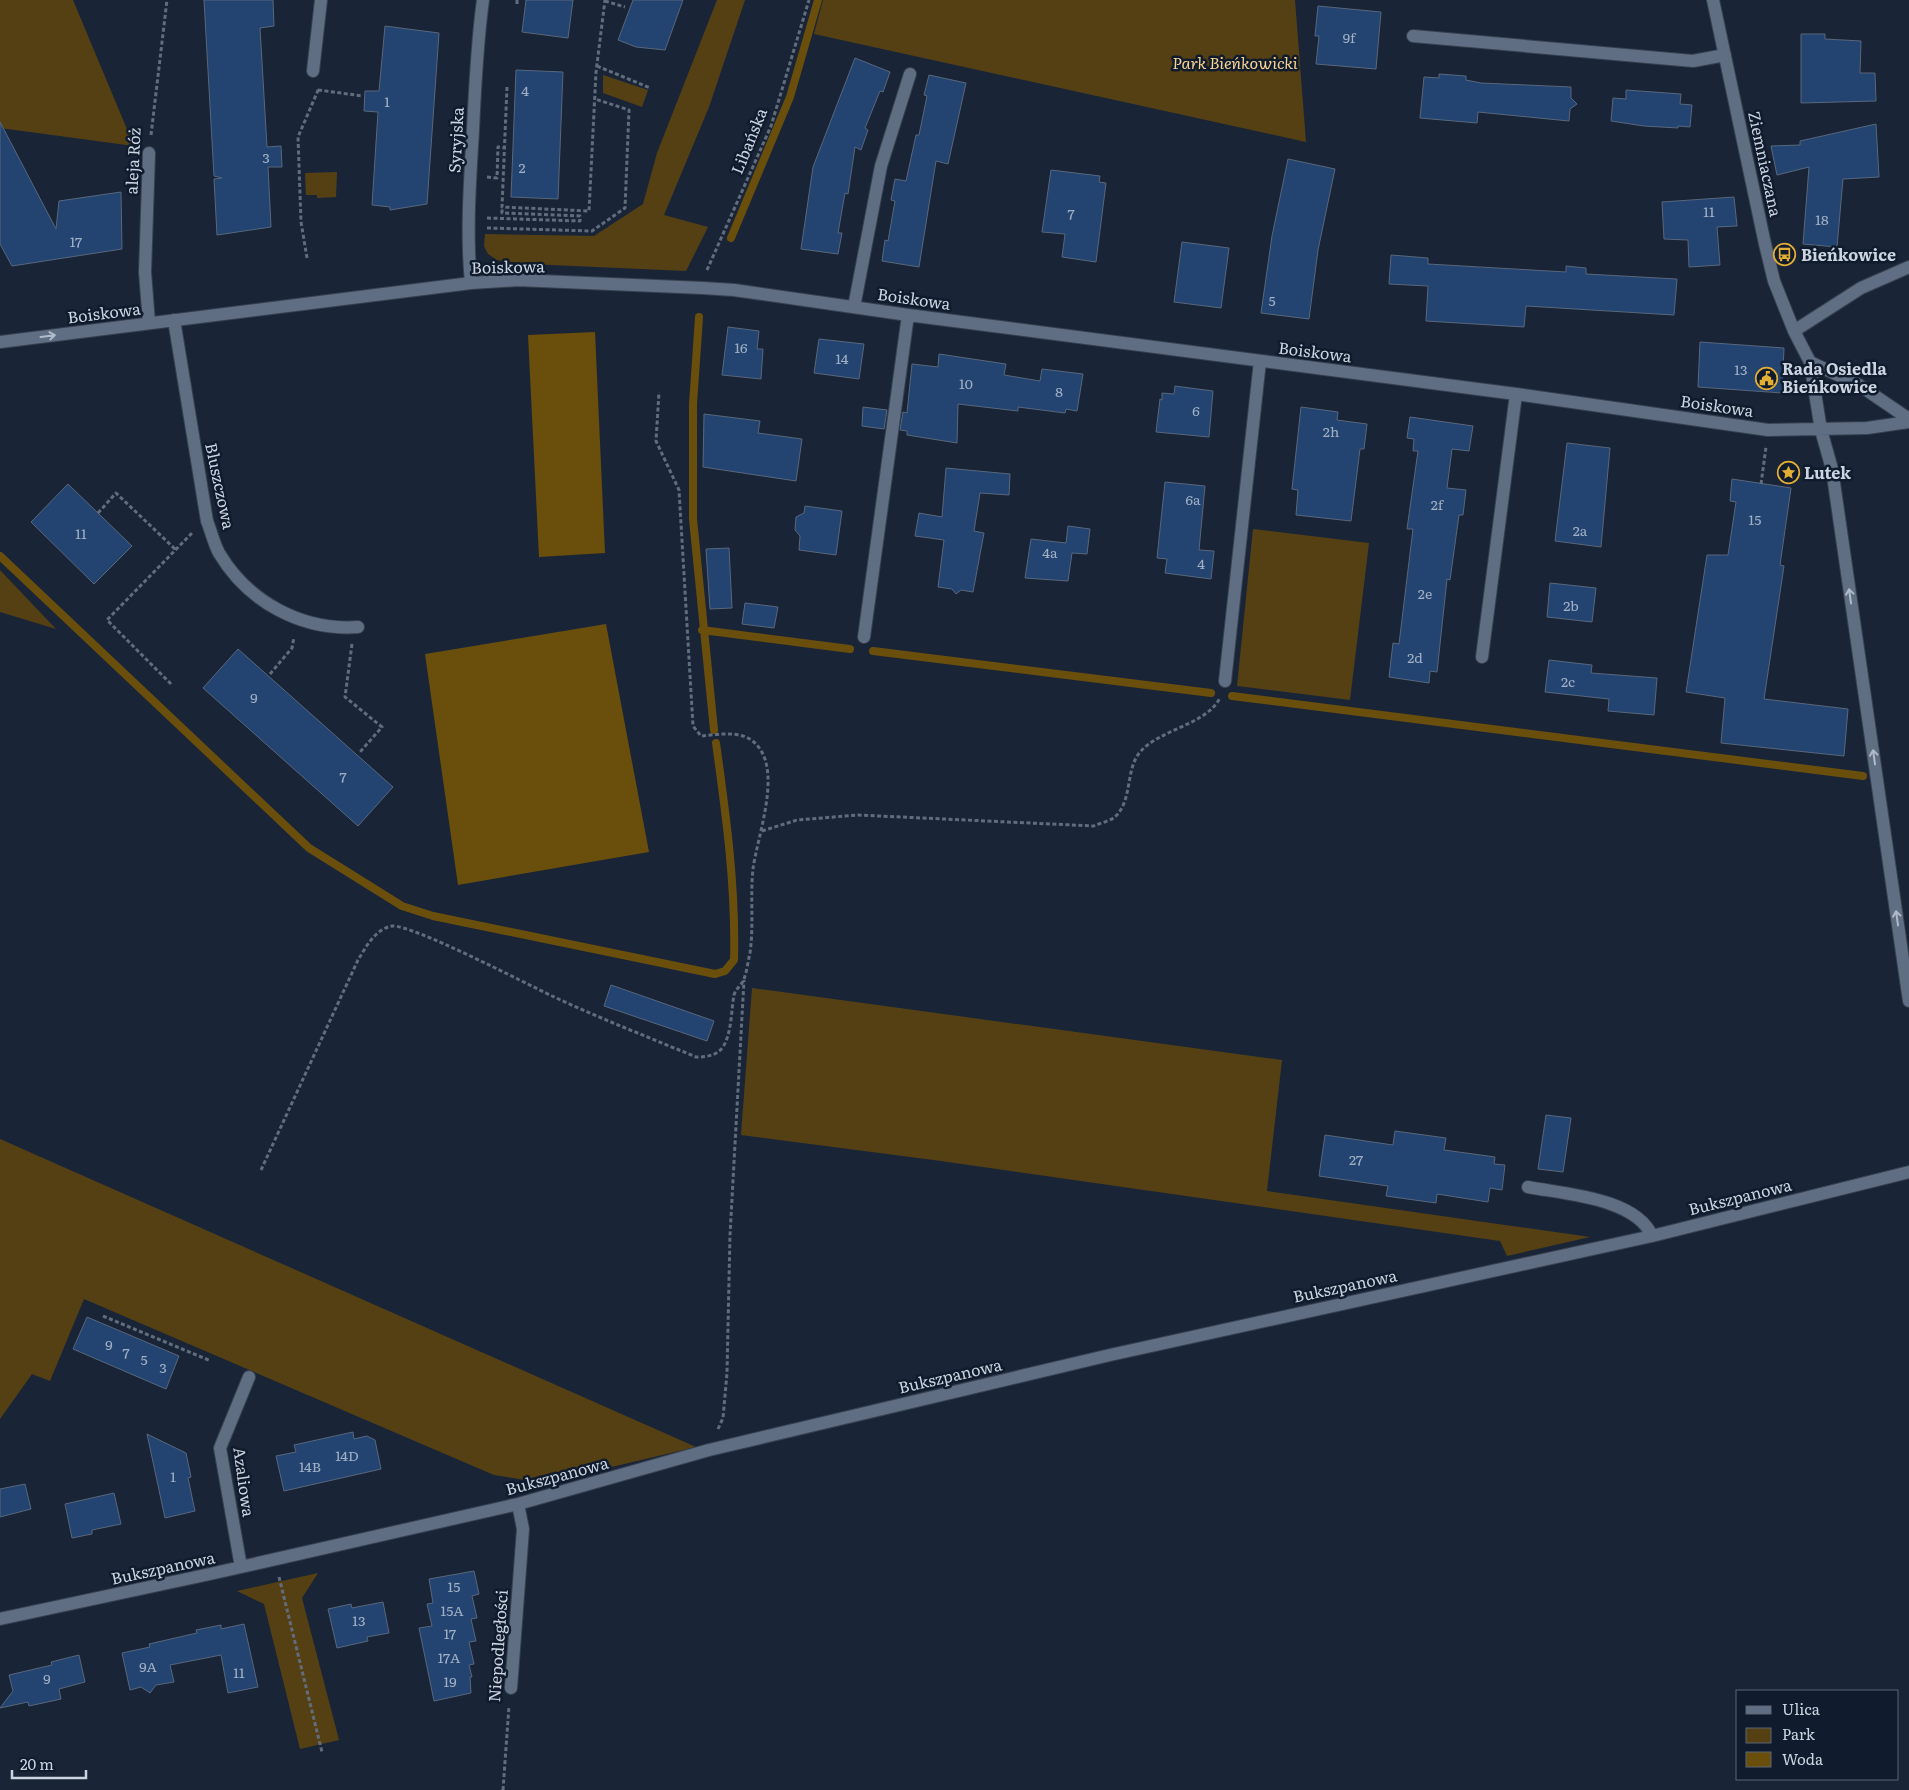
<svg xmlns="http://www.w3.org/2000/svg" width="1909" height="1790" font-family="Literata,serif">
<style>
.green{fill:#554014}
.water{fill:#6a4e0b}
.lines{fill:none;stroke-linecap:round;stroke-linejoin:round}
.stream{stroke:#6a4e0b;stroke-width:8}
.building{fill:#234370;stroke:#58677c}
.minor-casing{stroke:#384150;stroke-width:14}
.path{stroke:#616c7c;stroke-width:3;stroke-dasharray:4 2.5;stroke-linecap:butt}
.minor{stroke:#606e84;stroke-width:12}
.oneway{stroke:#b0bac9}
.labels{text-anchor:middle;stroke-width:5;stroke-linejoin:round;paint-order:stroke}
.number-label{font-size:14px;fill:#a1b0c4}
.park-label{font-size:16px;font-style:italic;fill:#f9d593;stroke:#101c2d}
.street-label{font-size:16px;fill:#cbd4e0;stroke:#101c2d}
.poi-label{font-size:16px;font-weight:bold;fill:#cbd4e0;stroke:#101c2d;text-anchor:start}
</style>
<rect width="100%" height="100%" fill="#192537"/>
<path class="green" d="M 0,0 L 73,0 L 134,146 L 0,128 Z
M 717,0 L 745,0 L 709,107 L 664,215 L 708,227 L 686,271 L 529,264 L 497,260 L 488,254 L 484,246 L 485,234 L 594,236 L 643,204 L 657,153 Z
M 823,0 L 1295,0 L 1306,142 L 814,34 Z
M 603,75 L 648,90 L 642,107 L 603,93 Z
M 337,172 L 336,197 L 317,198 L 317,195 L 306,195 L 305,173 Z
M 1253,529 L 1369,543 L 1350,700 L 1237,686 Z
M 0,570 L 56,629 L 0,612 Z
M 752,988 L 1282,1060 L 1267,1191 L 1590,1237 L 1507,1256 L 1500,1241 L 941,1161 L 741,1135 Z
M 0,1139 L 696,1447 L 544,1483 L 494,1475 L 84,1299 L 50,1381 L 32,1374 L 0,1419 Z
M 318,1573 L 302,1598 L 339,1740 L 300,1749 L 264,1604 L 237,1591 Z"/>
<path class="water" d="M 595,332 L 605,553 L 539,557 L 528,335 Z
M 606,624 L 649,852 L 458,885 L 425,654 Z"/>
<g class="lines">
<path class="stream" d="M 731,238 L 790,97 L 818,0
M 699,317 L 693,404 L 693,519 L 714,730
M 0,556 L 309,848 L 402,906 L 433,916 L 715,974 L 725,971 L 734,960 C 736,887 726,815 716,743
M 702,630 L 850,649
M 873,651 L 1211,693
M 1232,696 L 1863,776"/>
</g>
<path class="building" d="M 204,0 L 273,0 L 274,26 L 260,28 L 267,147 L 281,146 L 282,167 L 268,167 L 271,227 L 217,235 L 214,179 L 222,178 L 214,176 Z
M 526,0 L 573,0 L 568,38 L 522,32 Z
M 633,0 L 683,0 L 665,50 L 636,47 L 618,40 Z
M 1318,6 L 1381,12 L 1376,69 L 1316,64 L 1319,36 L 1315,36 Z
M 385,26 L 439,33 L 427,204 L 390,210 L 390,207 L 372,205 L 378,112 L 364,111 L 365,91 L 379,91 Z
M 1801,34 L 1825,34 L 1825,39 L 1861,41 L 1860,73 L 1875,73 L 1876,101 L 1801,103 Z
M 855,58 L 890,72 L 883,92 L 880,91 L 865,128 L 868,130 L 861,150 L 855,147 L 848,194 L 845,193 L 838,233 L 842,233 L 838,254 L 801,249 L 813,167 Z
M 516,70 L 563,72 L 558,199 L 511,197 Z
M 1439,74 L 1466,76 L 1466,80 L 1481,83 L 1571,87 L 1571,98 L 1577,104 L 1570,109 L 1569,121 L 1478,112 L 1477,123 L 1420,118 L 1424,77 L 1439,78 Z
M 929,75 L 966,83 L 948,164 L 936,161 L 919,267 L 882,261 L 885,240 L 888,241 L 895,201 L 891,200 L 895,179 L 906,181 L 916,135 L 919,135 L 927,96 L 924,95 Z
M 1626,90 L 1681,94 L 1680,104 L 1692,105 L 1690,127 L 1678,126 L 1678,128 L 1644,126 L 1611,121 L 1613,98 L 1626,99 Z
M 0,122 L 56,229 L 59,201 L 121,192 L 122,249 L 12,266 L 0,244 Z
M 1876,124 L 1879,177 L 1843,179 L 1837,247 L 1803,244 L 1809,167 L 1777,175 L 1771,146 L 1800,145 L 1800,141 Z
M 1288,159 L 1335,169 L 1318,250 L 1309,319 L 1261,313 L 1272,236 Z
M 1051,170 L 1100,176 L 1099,182 L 1106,183 L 1096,262 L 1062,257 L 1065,234 L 1042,232 Z
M 1734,197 L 1737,226 L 1717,227 L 1720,265 L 1689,267 L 1688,240 L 1664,239 L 1662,202 Z
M 1182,242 L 1229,248 L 1221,308 L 1174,302 Z
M 1391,255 L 1428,258 L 1428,264 L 1566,272 L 1566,266 L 1586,268 L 1586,274 L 1677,279 L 1674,315 L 1526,306 L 1524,327 L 1426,321 L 1428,286 L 1389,284 Z
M 728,327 L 759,331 L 757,349 L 763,349 L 761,379 L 722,375 Z
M 819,339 L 864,344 L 859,379 L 814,373 Z
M 1700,342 L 1784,348 L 1782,393 L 1698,387 Z
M 939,354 L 1006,364 L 1004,375 L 1040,381 L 1042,369 L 1083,374 L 1077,411 L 1066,409 L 1065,413 L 1018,407 L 1018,411 L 958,404 L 957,443 L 907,435 L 907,431 L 900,430 L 903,412 L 907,413 L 912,364 L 938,367 Z
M 1175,386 L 1213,391 L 1209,437 L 1156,432 L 1160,399 L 1162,400 L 1162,393 L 1174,394 Z
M 863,407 L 887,410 L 884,429 L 862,426 Z
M 1301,407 L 1338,412 L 1337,420 L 1367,424 L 1364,449 L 1360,449 L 1351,521 L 1296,515 L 1298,490 L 1292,489 Z
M 704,414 L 760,421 L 758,433 L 802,439 L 796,481 L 703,467 Z
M 1410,417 L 1473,426 L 1469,451 L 1452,449 L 1447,488 L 1466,490 L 1463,515 L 1459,515 L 1450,580 L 1447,579 L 1437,672 L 1430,671 L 1429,683 L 1389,677 L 1393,643 L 1399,644 L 1413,529 L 1407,529 L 1418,451 L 1413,451 L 1414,439 L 1407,438 Z
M 1567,443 L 1610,448 L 1601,547 L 1555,541 Z
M 946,468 L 1010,474 L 1009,495 L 980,493 L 974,531 L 984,533 L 973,592 L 961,590 L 956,594 L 952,589 L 938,587 L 944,540 L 915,536 L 919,513 L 942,517 Z
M 1732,479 L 1791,488 L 1780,565 L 1784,566 L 1764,699 L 1848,709 L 1844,756 L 1721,743 L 1725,698 L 1686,692 L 1707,555 L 1728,555 L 1736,502 L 1730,501 Z
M 1165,482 L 1205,486 L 1199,550 L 1214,551 L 1211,579 L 1165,573 L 1167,559 L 1157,558 Z
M 68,484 L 132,546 L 94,584 L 31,522 Z
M 805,506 L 842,511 L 836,555 L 799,550 L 800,536 L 795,530 L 796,517 L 804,513 Z
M 1068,526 L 1090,529 L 1087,554 L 1072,553 L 1068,581 L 1025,578 L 1031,539 L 1066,543 Z
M 729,548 L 732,608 L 710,609 L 706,549 Z
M 1550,583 L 1596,588 L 1592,622 L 1547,617 Z
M 745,603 L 778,607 L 774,628 L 742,624 Z
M 238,649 L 393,787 L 358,826 L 203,688 Z
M 1549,660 L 1592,665 L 1591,673 L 1657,678 L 1654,715 L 1608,711 L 1609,699 L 1545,692 Z
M 611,985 L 714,1021 L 707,1041 L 604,1006 Z
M 1546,1115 L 1571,1118 L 1563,1172 L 1538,1169 Z
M 1395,1131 L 1446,1138 L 1444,1150 L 1495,1157 L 1494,1164 L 1505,1165 L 1502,1190 L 1490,1188 L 1488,1202 L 1437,1194 L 1436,1203 L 1386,1196 L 1388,1186 L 1319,1176 L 1325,1135 L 1393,1145 Z
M 87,1317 L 179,1356 L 166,1389 L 73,1349 Z
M 353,1432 L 354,1439 L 367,1436 L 375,1440 L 381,1469 L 284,1491 L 276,1456 L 296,1452 L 294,1445 Z
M 147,1434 L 186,1453 L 191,1477 L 188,1478 L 195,1511 L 165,1518 Z
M 25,1484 L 31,1509 L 0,1517 L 0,1489 Z
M 114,1493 L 121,1524 L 92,1530 L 92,1534 L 72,1538 L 65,1504 Z
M 474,1571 L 479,1594 L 472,1596 L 477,1618 L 471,1619 L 476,1641 L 469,1642 L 474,1664 L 469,1665 L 472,1677 L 470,1677 L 471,1693 L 434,1701 L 419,1628 L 432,1626 L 427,1604 L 433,1603 L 429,1579 Z
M 383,1602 L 389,1633 L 367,1637 L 368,1641 L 337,1648 L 328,1609 L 351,1604 L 352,1608 Z
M 244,1624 L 258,1687 L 228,1693 L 221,1655 L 170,1665 L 174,1682 L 156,1685 L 150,1693 L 141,1687 L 130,1690 L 122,1653 L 150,1647 L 149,1644 L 197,1633 L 196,1630 L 221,1625 L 221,1629 Z
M 79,1655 L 85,1682 L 59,1689 L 61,1699 L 29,1706 L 28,1702 L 0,1708 L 13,1691 L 9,1675 L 52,1665 L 51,1662 Z"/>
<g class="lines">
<defs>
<path id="minor" d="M 1713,0 L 1765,244 L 1774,281 L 1794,331 L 1810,362 L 1859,385 L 1909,419
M 1413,36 L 1693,61 L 1725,55
M 313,71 L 321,0
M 471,283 C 466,232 470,181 473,130 C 475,87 477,43 483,0
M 854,307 L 881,166 L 910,74
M 174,320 L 207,521 C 211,531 214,544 219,553 C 248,602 302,631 358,627
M 149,323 L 145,272 L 149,153
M 1794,331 L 1861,288 L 1909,267
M 0,342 L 471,283 L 518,280 L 703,288 L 734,290 L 908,315 L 1516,394 L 1768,430 L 1867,428 L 1909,422
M 1810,362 L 1821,430 L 1832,469 L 1909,1001
M 864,637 L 908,315
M 1482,657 L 1516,394
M 1225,681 L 1260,361
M 1528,1187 C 1564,1194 1636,1198 1652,1236
M 241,1567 L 220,1448 L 249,1377
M 0,1619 L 210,1574 L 518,1504 L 709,1450 L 1110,1355 L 1652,1236 L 1909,1172
M 511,1688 L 523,1529 L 518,1504"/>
</defs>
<use href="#minor" class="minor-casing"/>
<path class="path" d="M 605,1 L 625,7
M 517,4 L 517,0
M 597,66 L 650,88
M 507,87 L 502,207 L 589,211 L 596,72 L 605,0
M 318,90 L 363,96
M 151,135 L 167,0
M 487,177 L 497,178 L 498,147 L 505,148
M 487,218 L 580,221 L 580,216 L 502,213 L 502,207
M 487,228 L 592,231 L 625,208 L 629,110 L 595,99
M 307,258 L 301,222 L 298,137 L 319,88
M 707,270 L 771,126 L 809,0
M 1761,484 L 1766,447
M 98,513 L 116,493 L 175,549
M 352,644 L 345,697 L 382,727 L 360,752
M 270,674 L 292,648 L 294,637
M 171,684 L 107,620 L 192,533
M 762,831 L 797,820 L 858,815 L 1094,826 C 1100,823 1110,821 1115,817 C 1133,800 1125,770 1140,752 C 1160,729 1206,725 1220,698
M 261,1170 L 358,960 C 366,947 375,929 392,926 C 411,924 527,984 552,996 C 599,1018 648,1037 696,1057 C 706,1057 716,1056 723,1047 C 732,1032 731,1011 734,995 C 736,988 742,985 744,979 C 747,971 748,961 750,953 C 754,925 750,896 753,869 C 757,838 780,778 760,749 C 747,729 722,734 701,736 L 693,726 L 679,490 L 656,441 L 659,392
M 103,1316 L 211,1361
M 718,1429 L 723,1418 L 727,1373 L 730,1235 L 744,980
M 279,1577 L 322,1752
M 503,1790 L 509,1706"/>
<use href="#minor" class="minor"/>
</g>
<defs><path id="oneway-shaft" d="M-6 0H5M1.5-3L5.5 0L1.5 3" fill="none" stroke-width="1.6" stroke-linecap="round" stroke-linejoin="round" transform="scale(1.25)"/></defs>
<g class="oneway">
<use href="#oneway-shaft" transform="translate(48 336) rotate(-7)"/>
<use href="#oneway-shaft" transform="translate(1850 596) rotate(-98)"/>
<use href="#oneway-shaft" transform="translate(1874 757) rotate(-98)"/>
<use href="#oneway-shaft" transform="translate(1897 918) rotate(-98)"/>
</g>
<defs>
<symbol id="bus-ring" viewBox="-11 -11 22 22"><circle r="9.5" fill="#101c2d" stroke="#e4ae35" stroke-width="1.5"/><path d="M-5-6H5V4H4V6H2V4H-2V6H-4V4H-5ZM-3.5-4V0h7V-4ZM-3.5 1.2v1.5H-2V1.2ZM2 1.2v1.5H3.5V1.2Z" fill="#e4ae35"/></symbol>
<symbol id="civic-ring" viewBox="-11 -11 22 22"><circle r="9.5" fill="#101c2d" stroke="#e4ae35" stroke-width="1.5"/><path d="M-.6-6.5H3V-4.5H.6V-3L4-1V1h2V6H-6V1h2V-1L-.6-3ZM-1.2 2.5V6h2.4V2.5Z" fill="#e4ae35"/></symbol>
<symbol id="sight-ring" viewBox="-11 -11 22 22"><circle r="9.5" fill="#101c2d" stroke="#e4ae35" stroke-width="1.5"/><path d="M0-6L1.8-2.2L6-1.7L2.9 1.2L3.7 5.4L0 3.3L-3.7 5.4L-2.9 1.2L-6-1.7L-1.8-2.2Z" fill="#e4ae35"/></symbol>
</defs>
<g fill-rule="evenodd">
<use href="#bus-ring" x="1772" y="242" width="25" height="25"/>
<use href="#civic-ring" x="1754" y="366" width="25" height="25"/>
<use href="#sight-ring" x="1776" y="460" width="25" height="25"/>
</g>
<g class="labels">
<g class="number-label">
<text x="1349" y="43">9f</text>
<text x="525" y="96">4</text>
<text x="387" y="107">1</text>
<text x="266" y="163">3</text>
<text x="522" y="173">2</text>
<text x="1709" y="217">11</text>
<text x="1071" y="219">7</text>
<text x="1822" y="225">18</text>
<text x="76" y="247">17</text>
<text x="1272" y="306">5</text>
<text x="741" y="353">16</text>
<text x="842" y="364">14</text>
<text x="1741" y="375">13</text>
<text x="966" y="389">10</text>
<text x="1059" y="397">8</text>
<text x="1196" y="416">6</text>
<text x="1331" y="437">2h</text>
<text x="1193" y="505">6a</text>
<text x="1437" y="510">2f</text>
<text x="1755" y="525">15</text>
<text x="1580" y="536">2a</text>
<text x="81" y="539">11</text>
<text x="1050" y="558">4a</text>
<text x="1201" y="569">4</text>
<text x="1425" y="599">2e</text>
<text x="1571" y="611">2b</text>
<text x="1415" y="663">2d</text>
<text x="1568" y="687">2c</text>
<text x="254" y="703">9</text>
<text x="343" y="782">7</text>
<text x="1356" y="1165">27</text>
<text x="109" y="1350">9</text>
<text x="126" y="1358">7</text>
<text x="144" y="1365">5</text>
<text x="163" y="1373">3</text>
<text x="347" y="1461">14D</text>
<text x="310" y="1472">14B</text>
<text x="173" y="1482">1</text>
<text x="454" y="1592">15</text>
<text x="452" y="1616">15A</text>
<text x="359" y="1626">13</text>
<text x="450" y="1639">17</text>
<text x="449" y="1663">17A</text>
<text x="148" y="1672">9A</text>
<text x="239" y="1678">11</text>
<text x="47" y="1684">9</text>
<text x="450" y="1687">19</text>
</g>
<g class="park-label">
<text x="1235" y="69">Park Bieńkowicki</text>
</g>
<g class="street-label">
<text transform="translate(456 140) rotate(-87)" y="6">Syryjska</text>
<text transform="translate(749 141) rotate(-68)" y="6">Libańska</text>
<text transform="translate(133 161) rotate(-87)" y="6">aleja Róż</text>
<text transform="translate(1765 164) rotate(78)" y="6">Ziemniaczana</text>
<text transform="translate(508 267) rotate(-1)" y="6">Boiskowa</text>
<text transform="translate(914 299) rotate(8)" y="6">Boiskowa</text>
<text transform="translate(104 313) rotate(-7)" y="6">Boiskowa</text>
<text transform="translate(1315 352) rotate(7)" y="6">Boiskowa</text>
<text transform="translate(1717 406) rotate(8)" y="6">Boiskowa</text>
<text transform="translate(220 486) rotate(78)" y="6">Bluszczowa</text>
<text transform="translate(1740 1197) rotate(-14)" y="6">Bukszpanowa</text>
<text transform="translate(1345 1286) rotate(-12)" y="6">Bukszpanowa</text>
<text transform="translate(950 1376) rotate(-13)" y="6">Bukszpanowa</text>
<text transform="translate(557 1476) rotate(-15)" y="6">Bukszpanowa</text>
<text transform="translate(244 1482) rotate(82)" y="6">Azaliowa</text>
<text transform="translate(163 1568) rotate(-12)" y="6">Bukszpanowa</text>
<text transform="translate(498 1646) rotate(-86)" y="6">Niepodległości</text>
</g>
<g class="poi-label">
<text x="1801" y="261">Bieńkowice</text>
<text x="1782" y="375">Rada Osiedla<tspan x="1782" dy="18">Bieńkowice</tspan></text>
<text x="1804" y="479">Lutek</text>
</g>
</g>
<rect x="1736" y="1690" width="162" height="90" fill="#101c2d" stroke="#5b6675"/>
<rect x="1746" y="1706" width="25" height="8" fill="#606e84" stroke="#5b6675"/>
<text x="1782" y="1715" font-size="15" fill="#cbd4e0">Ulica</text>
<rect x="1746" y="1728" width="25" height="15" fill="#554014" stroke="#5b6675"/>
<text x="1782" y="1740" font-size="15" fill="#cbd4e0">Park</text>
<rect x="1746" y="1752" width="25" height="15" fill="#6a4e0b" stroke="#5b6675"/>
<text x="1782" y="1765" font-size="15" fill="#cbd4e0">Woda</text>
<path d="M12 1770v8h74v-8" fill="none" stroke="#cbd4e0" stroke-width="2.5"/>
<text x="20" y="1770" font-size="15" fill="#cbd4e0" stroke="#101c2d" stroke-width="4" paint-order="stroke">20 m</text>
</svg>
